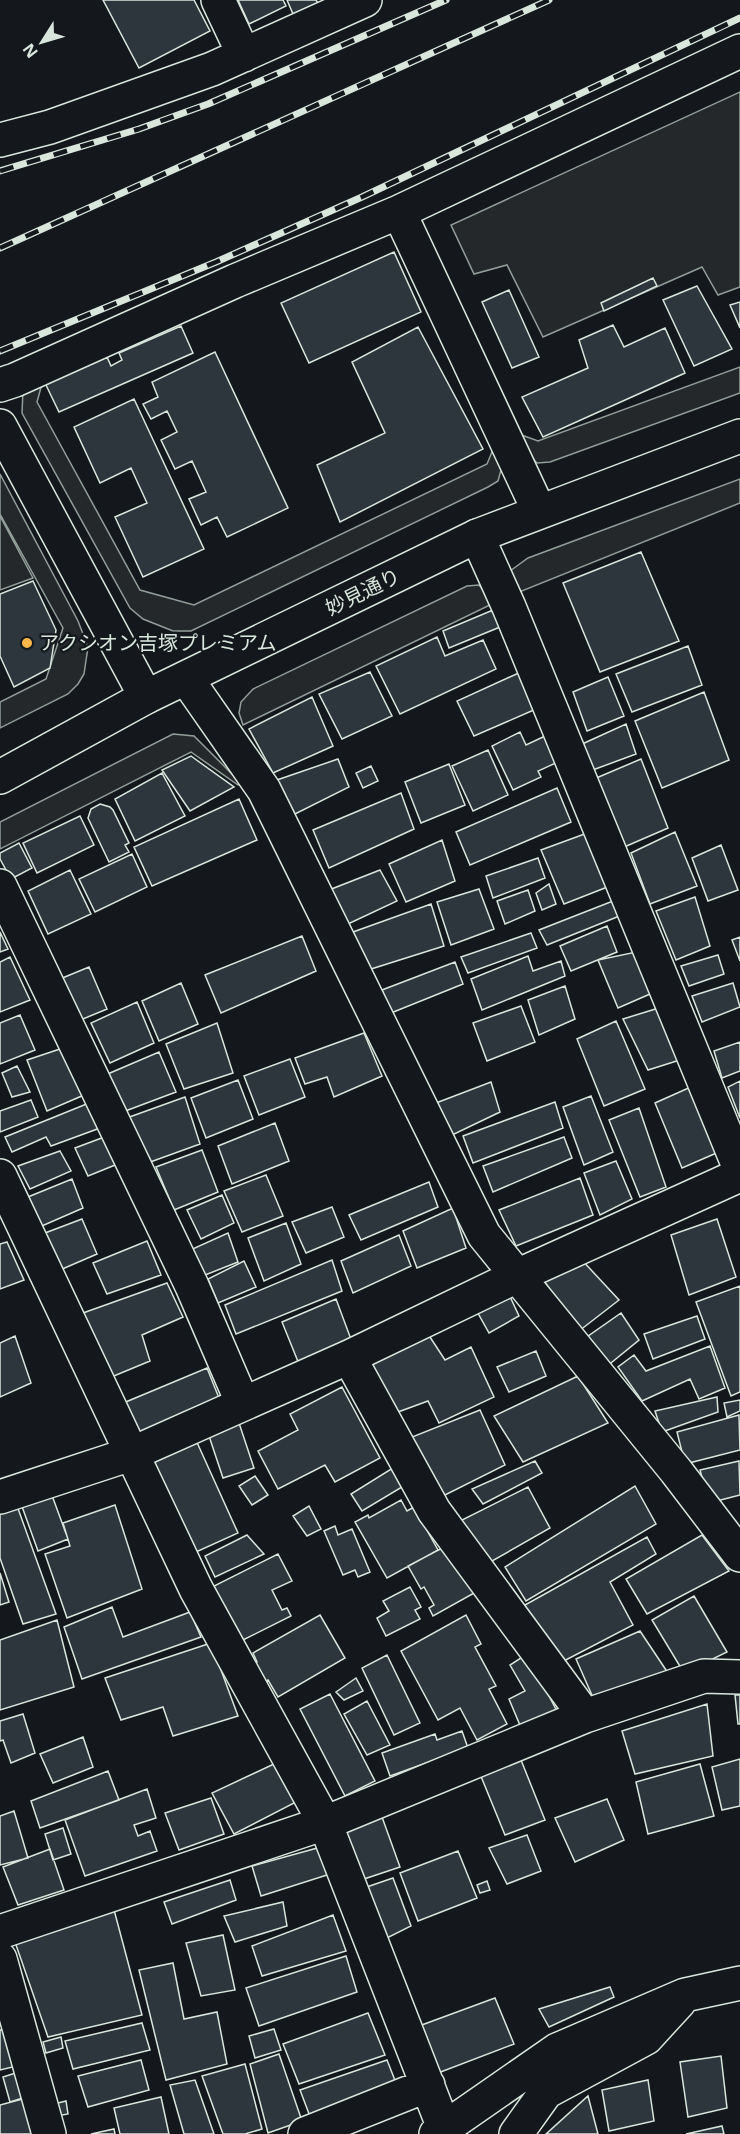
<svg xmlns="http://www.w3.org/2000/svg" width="740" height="2134" font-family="'Open Sans','Noto Sans JP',sans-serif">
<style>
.parking{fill:#24282b;stroke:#939e99;stroke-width:1.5}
.building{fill:#2c363c;stroke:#d8e6dc;stroke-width:1.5}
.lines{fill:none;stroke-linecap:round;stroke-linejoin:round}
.minor-casing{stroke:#d8e6dc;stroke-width:36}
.major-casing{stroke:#d8e6dc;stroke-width:36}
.minor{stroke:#14181c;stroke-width:33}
.major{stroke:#14181c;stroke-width:33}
.rail-casing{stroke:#d8e6dc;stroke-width:7}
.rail{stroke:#14181c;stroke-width:4.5;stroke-dasharray:14;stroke-linecap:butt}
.poi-dot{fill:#ffb74d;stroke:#14181c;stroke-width:2}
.labels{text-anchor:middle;stroke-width:4.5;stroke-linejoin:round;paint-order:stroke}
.street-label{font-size:20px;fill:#d8e6dc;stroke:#14181c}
.poi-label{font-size:20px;fill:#d8e6dc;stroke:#14181c;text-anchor:start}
</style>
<rect width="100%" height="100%" fill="#14181c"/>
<path class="parking" d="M 740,92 L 740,287 L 718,295 L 702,267 L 543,337 L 507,265 L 474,274 L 451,225 Z
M 740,367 L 740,393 L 550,462 L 537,463 L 531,457 L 516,433 L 538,441 Z
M 43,380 L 37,402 L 140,590 L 194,605 L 487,464 L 494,447 L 501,461 L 501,470 L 498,481 L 488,487 L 191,631 L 173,631 L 143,619 L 130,608 L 22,413 L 23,390 Z
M 0,474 L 78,621 L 88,647 L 84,674 L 78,684 L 68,694 L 0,728 L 0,702 L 46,679 L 63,628 L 0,514 Z
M 740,479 L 740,503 L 512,595 L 510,571 L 528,558 Z
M 0,516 L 33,578 L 0,590 Z
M 479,585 L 494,603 L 243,725 L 239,713 L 241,702 L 253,689 L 467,586 Z
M 173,734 L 194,736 L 240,782 L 238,785 L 191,752 L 0,849 L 0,822 Z"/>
<path class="building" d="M 103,0 L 194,0 L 210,31 L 139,68 Z
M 238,0 L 283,0 L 286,6 L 249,24 Z
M 287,0 L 316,0 L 318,3 L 293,14 Z
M 394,252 L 421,312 L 309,363 L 281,303 Z
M 653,278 L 657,286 L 604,311 L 601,303 Z
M 697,286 L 732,349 L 694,366 L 663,300 Z
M 509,290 L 539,357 L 512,368 L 482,302 Z
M 740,302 L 740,328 L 730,305 Z
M 613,325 L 624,347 L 665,328 L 685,373 L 543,437 L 522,397 L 588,368 L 579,340 Z
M 181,326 L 193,353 L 59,412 L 45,383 L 107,357 L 111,366 L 122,360 L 119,353 Z
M 418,327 L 483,449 L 340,522 L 317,465 L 385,433 L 352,362 Z
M 215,352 L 288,508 L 227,537 L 217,517 L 201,525 L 189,499 L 206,492 L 192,461 L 175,469 L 161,440 L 177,432 L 167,411 L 151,419 L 143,404 L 158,397 L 152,382 Z
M 134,399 L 204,549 L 143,577 L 115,517 L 147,503 L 131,468 L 100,483 L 74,427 Z
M 641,552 L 679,641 L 600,672 L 563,583 Z
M 33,581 L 56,630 L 50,668 L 14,687 L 0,656 L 0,594 Z
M 493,610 L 500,627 L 449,648 L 443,631 Z
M 437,637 L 445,656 L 483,640 L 496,669 L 400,714 L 376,666 Z
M 688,646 L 702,685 L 632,712 L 616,674 Z
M 523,671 L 536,709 L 474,736 L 457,701 Z
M 370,672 L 392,716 L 342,739 L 319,694 Z
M 608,677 L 624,716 L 587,731 L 573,692 Z
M 704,692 L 729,760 L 662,788 L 635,721 Z
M 312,697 L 333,746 L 273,773 L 249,729 Z
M 626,724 L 636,754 L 590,771 L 580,745 Z
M 520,732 L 526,745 L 545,736 L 558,762 L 538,771 L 541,777 L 513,790 L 492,746 Z
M 488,750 L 508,795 L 473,811 L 452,766 Z
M 191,756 L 234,787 L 190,811 L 162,770 Z
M 338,759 L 349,787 L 295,814 L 277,780 Z
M 641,759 L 668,828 L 622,848 L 594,779 Z
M 449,764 L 465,805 L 421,823 L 405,782 Z
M 371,766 L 378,781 L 363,788 L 356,773 Z
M 162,773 L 185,816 L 135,841 L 115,799 Z
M 557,788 L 571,822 L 470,865 L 456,832 Z
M 401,793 L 414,829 L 329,868 L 313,830 Z
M 239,799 L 257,840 L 152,886 L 134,847 Z
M 100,804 L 110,807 L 113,810 L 129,843 L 125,845 L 129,852 L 109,862 L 88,818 L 91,809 Z
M 80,816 L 94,845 L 37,873 L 23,843 Z
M 590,832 L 610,886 L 564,904 L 541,850 Z
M 675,832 L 697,886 L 650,904 L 631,853 Z
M 442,840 L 455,881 L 406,902 L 389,864 Z
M 19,843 L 32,868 L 11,879 L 0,859 L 0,853 Z
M 721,845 L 738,890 L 708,901 L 692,858 Z
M 132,854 L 147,887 L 95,912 L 79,879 Z
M 538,858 L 545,878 L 493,898 L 486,876 Z
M 70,870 L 91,914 L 48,934 L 28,891 Z
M 380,870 L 397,901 L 348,924 L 329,890 Z
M 549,884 L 556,904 L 542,910 L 536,893 Z
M 479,889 L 494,929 L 451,945 L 437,902 Z
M 528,890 L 535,911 L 505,924 L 497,901 Z
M 695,897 L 710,946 L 676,960 L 656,911 Z
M 618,899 L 622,915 L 547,945 L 539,930 Z
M 431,904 L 444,946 L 371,969 L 353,932 Z
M 607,926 L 617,952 L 571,971 L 560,946 Z
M 0,932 L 8,949 L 0,952 Z
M 531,933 L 537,948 L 468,973 L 461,957 Z
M 302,936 L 316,971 L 221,1013 L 205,975 Z
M 740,937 L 740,961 L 732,940 Z
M 636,952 L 650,994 L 618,1008 L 598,960 Z
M 718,955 L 724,974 L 689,986 L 681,966 Z
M 528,956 L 533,971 L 561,961 L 565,976 L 482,1010 L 471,979 Z
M 10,957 L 30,1000 L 0,1012 L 0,962 Z
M 455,962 L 463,984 L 391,1013 L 382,990 Z
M 89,967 L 107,1009 L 78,1021 L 60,979 Z
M 181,983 L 198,1024 L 159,1041 L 142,1001 Z
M 733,983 L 740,1007 L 702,1022 L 692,996 Z
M 565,986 L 575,1019 L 539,1035 L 528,1000 Z
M 137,1002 L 154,1043 L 110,1063 L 91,1023 Z
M 521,1006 L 535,1042 L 487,1061 L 473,1023 Z
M 662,1007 L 683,1059 L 648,1070 L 623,1019 Z
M 20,1015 L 35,1050 L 0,1064 L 0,1023 Z
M 616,1021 L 645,1089 L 604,1106 L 577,1039 Z
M 217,1023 L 233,1073 L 184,1089 L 166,1044 Z
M 364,1033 L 382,1076 L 334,1097 L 327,1077 L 305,1084 L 295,1058 Z
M 740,1042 L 740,1071 L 722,1078 L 714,1051 Z
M 63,1048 L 84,1095 L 47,1111 L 27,1060 Z
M 159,1052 L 176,1092 L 120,1113 L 103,1076 Z
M 290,1059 L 305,1097 L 259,1115 L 244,1076 Z
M 17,1066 L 30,1092 L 12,1097 L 2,1073 Z
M 238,1080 L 253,1119 L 206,1138 L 191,1098 Z
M 740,1081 L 740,1118 L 728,1087 Z
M 491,1082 L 500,1112 L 448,1137 L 436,1103 Z
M 693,1086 L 721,1151 L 682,1168 L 655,1103 Z
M 591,1096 L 613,1152 L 584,1165 L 563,1107 Z
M 185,1097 L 200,1144 L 142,1165 L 124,1119 Z
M 31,1100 L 38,1117 L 0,1132 L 0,1111 Z
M 555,1102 L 563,1128 L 473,1163 L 463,1136 Z
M 89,1103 L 100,1128 L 51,1146 L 46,1137 L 12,1152 L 5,1137 Z
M 639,1108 L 666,1187 L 640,1197 L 609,1120 Z
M 275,1123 L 289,1161 L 232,1184 L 218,1146 Z
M 107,1136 L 120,1163 L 88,1176 L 75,1148 Z
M 564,1137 L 572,1158 L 493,1192 L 483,1166 Z
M 202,1150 L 218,1192 L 174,1210 L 156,1167 Z
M 60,1151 L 71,1171 L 30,1189 L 18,1166 Z
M 616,1161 L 632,1199 L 600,1215 L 584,1173 Z
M 266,1175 L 283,1216 L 242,1232 L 224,1191 Z
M 580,1178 L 593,1215 L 516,1246 L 499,1210 Z
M 72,1179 L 83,1208 L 35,1229 L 23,1199 Z
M 429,1182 L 438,1207 L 361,1240 L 349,1215 Z
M 222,1195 L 234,1223 L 201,1239 L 187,1210 Z
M 332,1207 L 344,1237 L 306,1253 L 292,1222 Z
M 453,1208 L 466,1248 L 417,1268 L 403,1231 Z
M 82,1219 L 97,1254 L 60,1270 L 45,1233 Z
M 717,1219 L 736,1277 L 689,1295 L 671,1235 Z
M 286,1223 L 301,1264 L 264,1281 L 248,1238 Z
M 228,1233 L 238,1262 L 200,1277 L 188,1251 Z
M 399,1235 L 411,1266 L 353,1293 L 341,1261 Z
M 147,1241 L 161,1275 L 107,1294 L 93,1263 Z
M 7,1242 L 24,1280 L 0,1289 L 0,1244 Z
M 580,1258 L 619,1300 L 579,1331 L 544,1281 Z
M 332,1260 L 342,1291 L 236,1334 L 225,1305 Z
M 244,1261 L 256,1287 L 218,1303 L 208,1279 Z
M 167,1283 L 183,1317 L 142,1335 L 150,1361 L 109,1378 L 83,1313 Z
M 740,1286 L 740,1392 L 731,1396 L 696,1302 Z
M 507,1290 L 519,1316 L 489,1333 L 474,1306 Z
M 336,1299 L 352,1342 L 299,1364 L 282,1322 Z
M 621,1313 L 639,1340 L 606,1367 L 584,1339 Z
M 697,1316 L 705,1339 L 653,1359 L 644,1334 Z
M 428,1334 L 445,1360 L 471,1347 L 494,1397 L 439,1423 L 428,1401 L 398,1412 L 368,1363 Z
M 15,1336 L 31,1383 L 0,1397 L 0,1343 Z
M 710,1346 L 725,1388 L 699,1399 L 690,1379 L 642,1401 L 618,1367 L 634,1355 L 646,1371 Z
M 536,1351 L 546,1376 L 509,1392 L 497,1367 Z
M 207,1368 L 219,1398 L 135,1434 L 121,1404 Z
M 578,1376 L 608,1423 L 523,1462 L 494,1416 Z
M 342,1387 L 380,1458 L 335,1482 L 325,1465 L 278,1489 L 258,1451 L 298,1430 L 290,1414 Z
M 717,1397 L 718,1412 L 662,1432 L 655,1411 Z
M 740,1400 L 740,1411 L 727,1417 L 724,1403 Z
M 480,1410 L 505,1465 L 441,1497 L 407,1439 Z
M 739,1415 L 740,1450 L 685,1464 L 677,1432 Z
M 239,1423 L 254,1468 L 223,1478 L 208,1433 Z
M 195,1438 L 238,1533 L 196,1552 L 152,1457 Z
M 535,1461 L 542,1473 L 483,1504 L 472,1489 Z
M 739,1461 L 740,1495 L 709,1503 L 700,1470 Z
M 396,1466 L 407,1484 L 362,1511 L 351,1494 Z
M 255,1476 L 268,1495 L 252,1505 L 239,1486 Z
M 635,1486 L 656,1524 L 526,1601 L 505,1567 Z
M 528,1487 L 550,1528 L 485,1565 L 458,1522 Z
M 50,1490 L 68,1539 L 38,1551 L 20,1501 Z
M 401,1500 L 407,1511 L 414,1507 L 438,1550 L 387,1578 L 355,1522 L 368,1515 L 369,1518 Z
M 16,1503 L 56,1614 L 23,1624 L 0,1558 L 0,1509 Z
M 115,1505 L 142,1589 L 67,1618 L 45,1554 L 70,1546 L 63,1523 Z
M 309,1506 L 321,1529 L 307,1536 L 293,1516 Z
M 335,1526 L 338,1535 L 352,1529 L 370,1572 L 358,1577 L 355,1570 L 343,1575 L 324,1531 Z
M 247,1535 L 264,1554 L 215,1577 L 205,1556 Z
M 702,1535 L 729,1571 L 647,1614 L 626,1579 Z
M 647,1537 L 656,1554 L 610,1582 L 633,1625 L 560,1663 L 516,1610 Z
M 446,1546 L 476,1592 L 433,1616 L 429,1608 L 434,1605 L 424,1587 L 421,1589 L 408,1566 Z
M 278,1554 L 292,1581 L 272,1590 L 282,1610 L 287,1608 L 291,1616 L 241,1641 L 214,1586 Z
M 0,1573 L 9,1602 L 0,1605 Z
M 410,1587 L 421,1607 L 415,1610 L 420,1619 L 386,1636 L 377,1618 L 389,1611 L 383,1601 Z
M 694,1596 L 727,1652 L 684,1673 L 652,1620 Z
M 112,1607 L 123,1637 L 190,1612 L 201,1637 L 82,1679 L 64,1627 Z
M 320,1615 L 345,1658 L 278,1697 L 268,1680 L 262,1683 L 252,1665 L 257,1662 L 253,1653 Z
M 466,1615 L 481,1644 L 475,1647 L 496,1686 L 489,1689 L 507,1724 L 477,1740 L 460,1708 L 438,1720 L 401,1651 Z
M 57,1620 L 74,1687 L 0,1710 L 0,1640 Z
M 640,1631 L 668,1673 L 595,1702 L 576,1659 Z
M 211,1643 L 238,1716 L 173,1736 L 163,1707 L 121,1720 L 105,1678 Z
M 527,1654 L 559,1715 L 522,1730 L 509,1699 L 525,1691 L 510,1665 Z
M 387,1655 L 420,1723 L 394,1735 L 362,1668 Z
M 356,1678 L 363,1691 L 344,1700 L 336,1692 Z
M 330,1694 L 375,1781 L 345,1796 L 300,1709 Z
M 735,1695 L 740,1695 L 740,1724 L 738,1724 Z
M 367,1701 L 390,1745 L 367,1755 L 344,1714 Z
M 707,1704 L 713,1756 L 635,1774 L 622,1731 Z
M 23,1714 L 35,1753 L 11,1763 L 3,1740 L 0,1741 L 0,1721 Z
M 462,1731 L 468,1748 L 390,1776 L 382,1753 L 435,1734 L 437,1740 Z
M 83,1737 L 93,1767 L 53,1783 L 40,1754 Z
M 740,1759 L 740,1806 L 722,1810 L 712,1767 Z
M 521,1760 L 545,1820 L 505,1835 L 480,1774 Z
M 276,1763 L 298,1801 L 234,1834 L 212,1793 Z
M 700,1764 L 714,1816 L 648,1834 L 636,1782 Z
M 108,1771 L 119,1800 L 40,1828 L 31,1801 Z
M 147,1789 L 156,1818 L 134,1825 L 138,1836 L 150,1831 L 157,1851 L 85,1876 L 65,1820 Z
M 211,1798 L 224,1834 L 179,1850 L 165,1813 Z
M 607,1799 L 624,1840 L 575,1862 L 555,1818 Z
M 14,1811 L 28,1858 L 0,1865 L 0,1816 Z
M 382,1817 L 400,1867 L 361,1880 L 340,1834 Z
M 63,1828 L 71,1854 L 53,1860 L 45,1834 Z
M 527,1835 L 541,1871 L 507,1884 L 489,1848 Z
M 321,1847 L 327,1875 L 261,1896 L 252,1866 Z
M 50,1849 L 64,1890 L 18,1905 L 3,1867 Z
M 458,1851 L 477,1898 L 418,1921 L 400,1873 Z
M 393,1878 L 411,1926 L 379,1942 L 358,1890 Z
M 230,1880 L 236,1900 L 172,1924 L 164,1902 Z
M 487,1881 L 490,1890 L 480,1893 L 477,1885 Z
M 283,1902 L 287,1926 L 235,1942 L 224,1916 Z
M 113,1906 L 142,2015 L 48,2037 L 15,1942 Z
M 333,1915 L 346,1951 L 262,1976 L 252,1946 Z
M 223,1935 L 235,1990 L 201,1996 L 186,1943 Z
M 346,1956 L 357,1992 L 259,2026 L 246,1988 Z
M 173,1963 L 184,2019 L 217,2012 L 227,2064 L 166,2080 L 139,1970 Z
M 610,1987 L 614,1997 L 549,2027 L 539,2009 Z
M 495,1998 L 514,2044 L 438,2073 L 419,2026 Z
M 368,2013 L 385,2055 L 299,2084 L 283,2044 Z
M 142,2023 L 150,2050 L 73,2069 L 65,2041 Z
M 12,2027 L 21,2065 L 0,2070 L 0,2030 Z
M 274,2029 L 281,2050 L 255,2058 L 249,2036 Z
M 61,2037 L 63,2048 L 46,2053 L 43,2042 Z
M 279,2054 L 302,2121 L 268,2133 L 250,2064 Z
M 721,2056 L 727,2108 L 688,2117 L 680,2062 Z
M 141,2060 L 149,2090 L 88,2107 L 78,2076 Z
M 387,2060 L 398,2088 L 311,2119 L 300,2090 Z
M 245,2064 L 262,2129 L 245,2134 L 223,2134 L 202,2076 Z
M 25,2070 L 32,2095 L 10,2102 L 3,2077 Z
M 195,2080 L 214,2134 L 184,2134 L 170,2085 Z
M 648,2080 L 654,2121 L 609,2131 L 602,2090 Z
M 588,2096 L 598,2134 L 546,2134 Z
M 30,2097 L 39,2134 L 0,2134 L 0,2105 Z
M 161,2097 L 169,2134 L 120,2134 L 114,2108 Z
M 66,2101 L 68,2114 L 57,2116 L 54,2104 Z
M 722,2126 L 724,2134 L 686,2134 Z
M 114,2129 L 115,2134 L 91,2134 Z"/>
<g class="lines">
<defs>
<path id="minor" d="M 218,0 L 244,55
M 0,140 L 50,127 L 212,69 L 365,0
M 399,212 L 539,511
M 0,385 L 15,380 L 235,281 L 399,212 L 740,51
M 0,426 L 146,697
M 477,536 L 509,607 L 740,1169
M 186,678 L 264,790 L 484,1235 L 676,1471 L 740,1555
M 0,886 L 192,1286 L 243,1404
M 0,1176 L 196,1589 L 325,1823 L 444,2128
M 349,1357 L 434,1511 L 585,1716
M 0,1497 L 131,1454 L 349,1357 L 517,1276 L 740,1175
M 0,1932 L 325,1823 L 585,1716 L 704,1676 L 740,1677
M 0,1959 L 49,2134
M 305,2134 L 428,2085
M 436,2134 L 557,2050 L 685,1995 L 740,1983
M 516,2134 L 546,2092 L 646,2038 L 679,2002"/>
<path id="major" d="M 0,777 L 146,697 L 477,536 L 740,436"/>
</defs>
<use href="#minor" class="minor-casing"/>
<use href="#major" class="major-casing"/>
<use href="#minor" class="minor"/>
<use href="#major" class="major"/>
<defs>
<path id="rail" d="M 0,171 L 139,129 L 208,104 L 446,0
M 0,248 L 549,0
M 0,351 L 216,262 L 362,197 L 740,18"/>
</defs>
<use href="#rail" class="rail-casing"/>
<use href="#rail" class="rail"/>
</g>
<circle class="poi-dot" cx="27" cy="643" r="6"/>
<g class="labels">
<g class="street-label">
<text transform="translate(363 592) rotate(-26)" y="7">妙見通り</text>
</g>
<g class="poi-label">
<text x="39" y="650">アクシオン吉塚プレミアム</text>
</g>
</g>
<g transform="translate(42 42) rotate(233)" stroke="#14181c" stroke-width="4.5" paint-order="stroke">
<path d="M0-4.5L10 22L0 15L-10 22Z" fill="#d8e6dc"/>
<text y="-9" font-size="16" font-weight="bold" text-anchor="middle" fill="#d8e6dc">N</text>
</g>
</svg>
